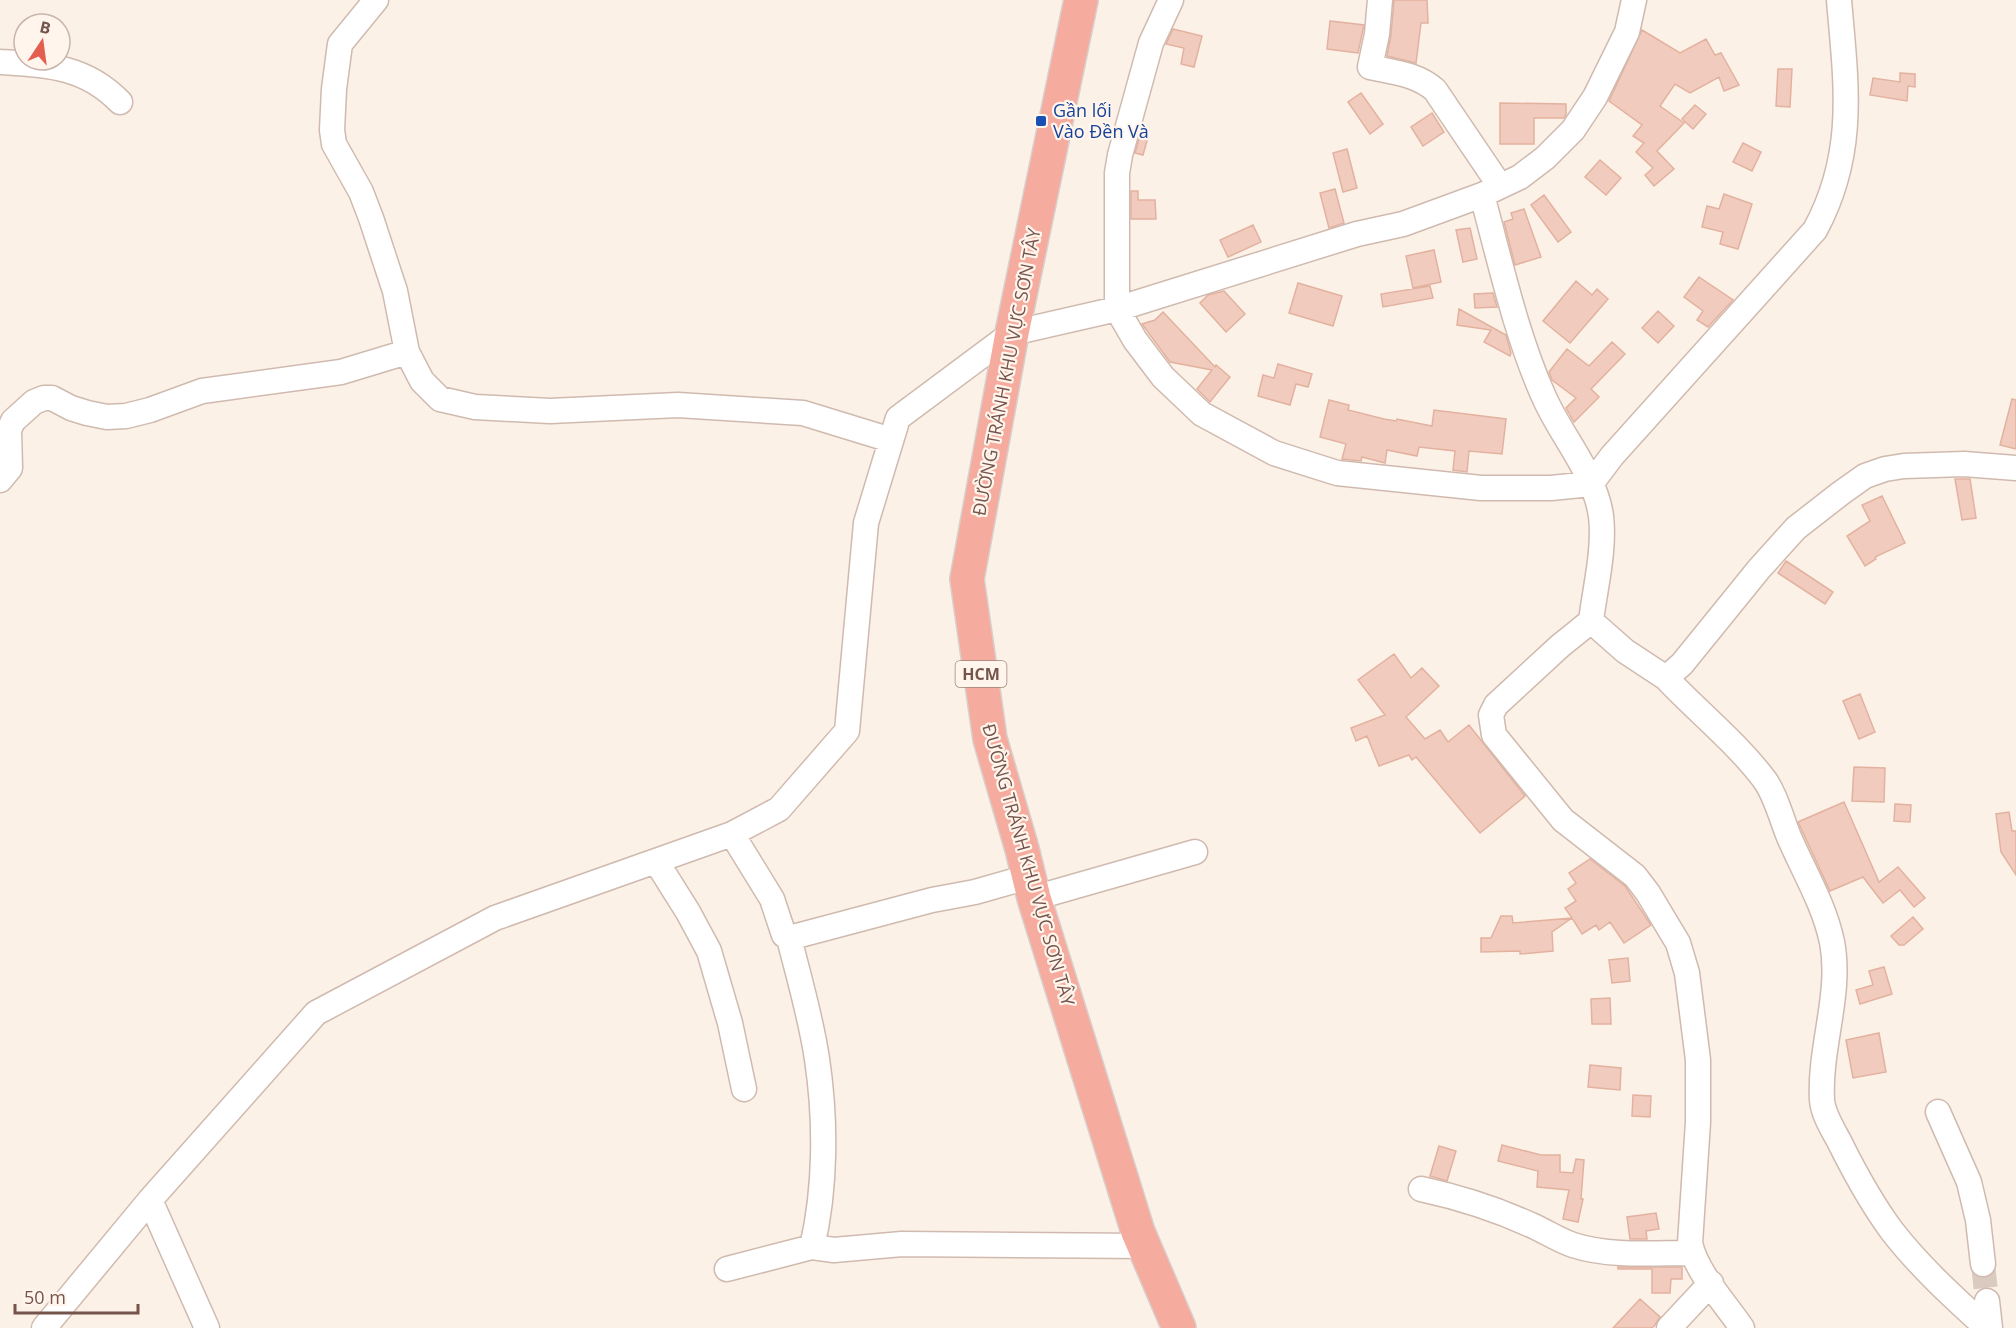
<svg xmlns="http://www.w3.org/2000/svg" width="2016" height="1328" font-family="'Open Sans',sans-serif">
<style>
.building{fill:#f1ccbe;stroke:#e3b19f;stroke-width:1.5}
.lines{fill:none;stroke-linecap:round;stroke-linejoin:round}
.minor-tunnel{stroke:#dacabf;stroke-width:24;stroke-dasharray:24 12;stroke-linecap:butt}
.minor-casing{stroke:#d0baaf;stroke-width:27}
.highway-casing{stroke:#d8cfcd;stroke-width:36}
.minor{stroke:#fff;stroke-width:24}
.highway{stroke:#f5ab9e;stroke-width:33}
.transit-dot{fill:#1a4fb4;stroke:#fff5ec;stroke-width:2}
.labels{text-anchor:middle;stroke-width:4.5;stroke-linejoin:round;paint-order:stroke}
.shield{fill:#fff5ec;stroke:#9e857b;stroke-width:1.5}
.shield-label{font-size:16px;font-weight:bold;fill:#75554b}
.transit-label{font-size:18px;fill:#164399;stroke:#fff5ec;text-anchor:start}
.street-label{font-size:18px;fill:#75554b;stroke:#fff5ec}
</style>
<rect width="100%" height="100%" fill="#fcf1e6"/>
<path class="building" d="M 1394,0 L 1427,0 L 1428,23 L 1421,23 L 1416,63 L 1387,56 L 1391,35 Z
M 1330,21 L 1364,25 L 1358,53 L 1327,49 Z
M 1173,29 L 1202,36 L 1194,67 L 1181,64 L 1184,48 L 1166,44 Z
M 1642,30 L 1680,53 L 1706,39 L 1715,55 L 1721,53 L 1739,85 L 1724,91 L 1719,77 L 1690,93 L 1675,84 L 1660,106 L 1684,123 L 1657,151 L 1674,169 L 1654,186 L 1645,175 L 1653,168 L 1636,152 L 1644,143 L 1633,136 L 1642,125 L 1609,101 Z
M 1778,69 L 1792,69 L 1790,107 L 1776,106 Z
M 1900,73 L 1915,74 L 1915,87 L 1908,86 L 1907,101 L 1870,95 L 1873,78 L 1900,82 Z
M 1361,93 L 1383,124 L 1370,134 L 1348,102 Z
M 1500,103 L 1566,104 L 1566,114 L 1564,118 L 1534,118 L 1534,144 L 1500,144 Z
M 1695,105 L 1706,114 L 1693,129 L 1682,119 Z
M 1432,113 L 1444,132 L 1423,146 L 1411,127 Z
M 1140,135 L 1148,137 L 1143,155 L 1135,153 Z
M 1743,143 L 1761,152 L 1752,171 L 1733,162 Z
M 1347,149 L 1357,188 L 1343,192 L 1333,153 Z
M 1600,160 L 1621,178 L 1606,195 L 1585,177 Z
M 1335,189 L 1344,223 L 1329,228 L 1320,193 Z
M 1131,191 L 1138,191 L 1138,200 L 1155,200 L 1156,219 L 1131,219 Z
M 1724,194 L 1752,204 L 1738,249 L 1720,244 L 1723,232 L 1702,227 L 1707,206 L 1719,209 Z
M 1544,195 L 1571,232 L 1558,242 L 1531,205 Z
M 1524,209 L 1541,257 L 1515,265 L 1504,222 L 1513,219 L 1511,213 Z
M 1253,225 L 1261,242 L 1228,257 L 1220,240 Z
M 1470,228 L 1477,259 L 1463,262 L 1456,230 Z
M 1434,250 L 1441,282 L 1413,288 L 1406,256 Z
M 1699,277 L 1733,300 L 1708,327 L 1697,320 L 1703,311 L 1684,297 Z
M 1576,281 L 1592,295 L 1597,289 L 1608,299 L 1570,343 L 1543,321 Z
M 1298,283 L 1342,296 L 1333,326 L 1289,313 Z
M 1430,286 L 1433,298 L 1383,307 L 1381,294 Z
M 1224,291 L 1245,314 L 1226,332 L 1200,303 L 1208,295 Z
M 1493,293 L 1497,307 L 1475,308 L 1474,294 Z
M 1459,309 L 1506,335 L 1511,353 L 1510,356 L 1484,342 L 1491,330 L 1457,325 Z
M 1658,311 L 1674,326 L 1658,343 L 1642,328 Z
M 1163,312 L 1215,367 L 1216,365 L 1230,377 L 1210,402 L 1197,389 L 1212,370 L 1170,362 L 1142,324 L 1155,320 Z
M 1612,342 L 1625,354 L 1591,389 L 1599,397 L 1574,422 L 1566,408 L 1576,398 L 1552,380 L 1549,372 L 1567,349 L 1589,366 Z
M 1278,364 L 1312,374 L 1308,387 L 1296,384 L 1290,405 L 1258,396 L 1263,375 L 1274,378 Z
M 2012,399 L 2016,400 L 2016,449 L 2000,445 Z
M 1329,400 L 1349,405 L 1348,410 L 1384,419 L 1396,421 L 1397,419 L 1432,426 L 1434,410 L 1506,419 L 1502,454 L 1469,451 L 1467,472 L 1453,470 L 1455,451 L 1419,447 L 1417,456 L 1387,450 L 1385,463 L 1362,457 L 1361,461 L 1342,459 L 1346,444 L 1320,437 Z
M 1955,479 L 1970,479 L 1976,518 L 1962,520 Z
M 1882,496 L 1905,543 L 1875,557 L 1876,559 L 1865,566 L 1847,536 L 1870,521 L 1862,505 Z
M 1786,561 L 1833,592 L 1825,604 L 1778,573 Z
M 1394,654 L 1411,678 L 1422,668 L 1439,686 L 1406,717 L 1425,739 L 1440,730 L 1448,742 L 1469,725 L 1525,796 L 1480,833 L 1416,757 L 1412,760 L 1409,755 L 1379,766 L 1367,736 L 1356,741 L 1351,728 L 1385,715 L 1358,680 Z
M 1860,694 L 1875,732 L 1859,739 L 1843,701 Z
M 1854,767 L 1885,768 L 1884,802 L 1852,801 Z
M 1844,802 L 1879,882 L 1898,867 L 1925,898 L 1914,907 L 1900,890 L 1883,903 L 1863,877 L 1830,891 L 1798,822 Z
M 1895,804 L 1911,805 L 1910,822 L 1894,821 Z
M 2009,812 L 2012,831 L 2016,831 L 2016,875 L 2001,852 L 1996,814 Z
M 1590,859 L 1625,886 L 1651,925 L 1624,943 L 1610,922 L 1599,930 L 1596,925 L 1582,934 L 1572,918 L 1552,932 L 1553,951 L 1520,954 L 1520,951 L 1481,952 L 1481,938 L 1491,938 L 1501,916 L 1512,916 L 1513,923 L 1572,918 L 1565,908 L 1576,901 L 1568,889 L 1576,883 L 1569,873 Z
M 1913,917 L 1923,929 L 1904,945 L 1899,945 L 1891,936 Z
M 1628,958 L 1630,981 L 1612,983 L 1609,960 Z
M 1884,967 L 1892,994 L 1860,1004 L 1856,990 L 1873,985 L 1869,971 Z
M 1610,998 L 1611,1024 L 1592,1024 L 1591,999 Z
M 1879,1033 L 1886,1072 L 1853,1078 L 1846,1040 Z
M 1590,1065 L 1621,1068 L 1620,1090 L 1588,1087 Z
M 1633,1095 L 1651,1096 L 1650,1117 L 1632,1116 Z
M 1502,1145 L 1541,1155 L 1560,1155 L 1560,1172 L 1573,1173 L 1576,1159 L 1584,1160 L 1581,1199 L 1583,1199 L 1578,1222 L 1563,1219 L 1569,1190 L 1537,1187 L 1538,1171 L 1498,1161 Z
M 1439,1146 L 1456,1151 L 1447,1181 L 1430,1176 Z
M 1656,1213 L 1659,1229 L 1646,1231 L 1647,1239 L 1630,1239 L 1627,1217 Z
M 1618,1267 L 1682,1267 L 1682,1279 L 1671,1279 L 1670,1293 L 1652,1293 L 1652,1269 L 1618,1269 Z
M 1640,1299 L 1660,1317 L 1655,1325 L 1652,1328 L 1613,1328 Z"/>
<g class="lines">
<path class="minor-tunnel" d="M 1983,1264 L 1987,1301"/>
<defs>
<path id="minor" d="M 376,0 L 340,44 L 334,89 L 332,130 L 334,144 L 361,192 L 371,218 L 395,291 L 407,352 L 422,381 L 440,399 L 475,407 L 550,411 L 678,405 L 803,413 L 891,440
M 1171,0 L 1151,43 L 1120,155 L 1117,173 L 1117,309 L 1135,340 L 1163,377 L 1202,414 L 1274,453 L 1337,473 L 1481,488 L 1551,488 L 1591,484 L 1612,456 L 1815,230 C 1857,153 1846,83 1839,0
M 1380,0 L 1377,34 L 1370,67 C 1393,72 1417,74 1435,90 L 1500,186
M 0,62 C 48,65 85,66 120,102
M 1482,195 C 1500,261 1516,335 1544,397 C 1561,436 1595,473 1601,516 C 1605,550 1595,588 1591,621
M 0,480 L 10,468 L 9,430 L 13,421 L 34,402 L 44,398 L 52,398 L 71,408 L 87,413 L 107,417 L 126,416 L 150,410 L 202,391 L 341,372 L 407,352
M 1666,678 C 1698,712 1736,742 1764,779 C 1775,793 1782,820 1789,837 C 1804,872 1824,904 1832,942 C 1842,994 1819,1047 1822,1100 C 1823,1115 1834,1131 1841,1145 C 1856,1175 1872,1204 1892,1231 C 1919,1266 1954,1298 1987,1328
M 732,834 L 772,899 L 784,935 L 789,938 C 799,978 811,1018 817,1059 C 826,1119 826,1188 812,1247 L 834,1250 L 902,1244 L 1145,1246
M 656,861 L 688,912 L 709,951 L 730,1023 L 744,1089
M 1034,898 L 1195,852
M 789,938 L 932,900 L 975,892 L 1028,877
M 1938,1112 L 1969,1182 L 1978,1220 L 1983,1264
M 1421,1189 C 1458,1197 1496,1209 1531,1225 C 1545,1231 1558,1240 1573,1245 C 1610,1257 1654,1253 1692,1253
M 150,1200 L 207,1328
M 727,1269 L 812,1247
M 1987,1301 L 1990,1328
M 44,1328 L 150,1200 L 316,1013 L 495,918 L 732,834 L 779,809 L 847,731 L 866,523 L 898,418 L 1012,333 L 1117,309 L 1357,234 L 1403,224 L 1482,195 L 1520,177 L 1545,158 L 1573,130 L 1595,97 L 1627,32 L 1634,0
M 1669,1328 L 1711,1283
M 1742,1328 C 1725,1303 1696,1272 1690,1243 L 1698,1122 L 1698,1060 L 1687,973 L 1678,943 L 1648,893 L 1635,876 L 1563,820 L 1494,735 L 1491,715 L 1496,705 L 1560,646 L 1591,621 L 1625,651 L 1666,678 L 1682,664 L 1759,569 L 1796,528 L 1841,493 L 1865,476 L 1885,469 L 1904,466 L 1964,464 L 2016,468"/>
<path id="highway" d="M 1081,0 L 1012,333 L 967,579 L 990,739 L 1022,849 L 1034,898 L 1138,1232 L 1179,1328"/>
</defs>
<use href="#minor" class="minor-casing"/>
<use href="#highway" class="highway-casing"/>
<use href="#minor" class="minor"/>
<use href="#highway" class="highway"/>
</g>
<rect class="transit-dot" x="1035" y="115" width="12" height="12" rx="3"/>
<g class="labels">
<rect class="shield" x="955.5" y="661" width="51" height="26" rx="4.5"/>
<g class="shield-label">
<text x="981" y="680">HCM</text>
</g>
<g class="transit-label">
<text x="1053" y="117">Gần lối<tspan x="1053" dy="21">Vào Đền Và</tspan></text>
</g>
<g class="street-label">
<text transform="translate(1007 372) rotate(-79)" y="6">ĐƯỜNG TRÁNH KHU VỰC SƠN TÂY</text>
<text transform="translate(1028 865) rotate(74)" y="6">ĐƯỜNG TRÁNH KHU VỰC SƠN TÂY</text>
</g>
</g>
<g transform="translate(42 42) rotate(13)"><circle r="28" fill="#fff5ec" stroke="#c8b5ac" stroke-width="1.5"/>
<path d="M0-4.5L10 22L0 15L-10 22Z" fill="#e35e4e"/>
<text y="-9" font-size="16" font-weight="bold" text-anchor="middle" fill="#75554b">B</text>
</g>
<path d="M15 1304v9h123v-9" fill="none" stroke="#75554b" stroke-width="3"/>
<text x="24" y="1304" font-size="18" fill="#75554b" stroke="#fff5ec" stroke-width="4.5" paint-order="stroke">50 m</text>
</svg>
